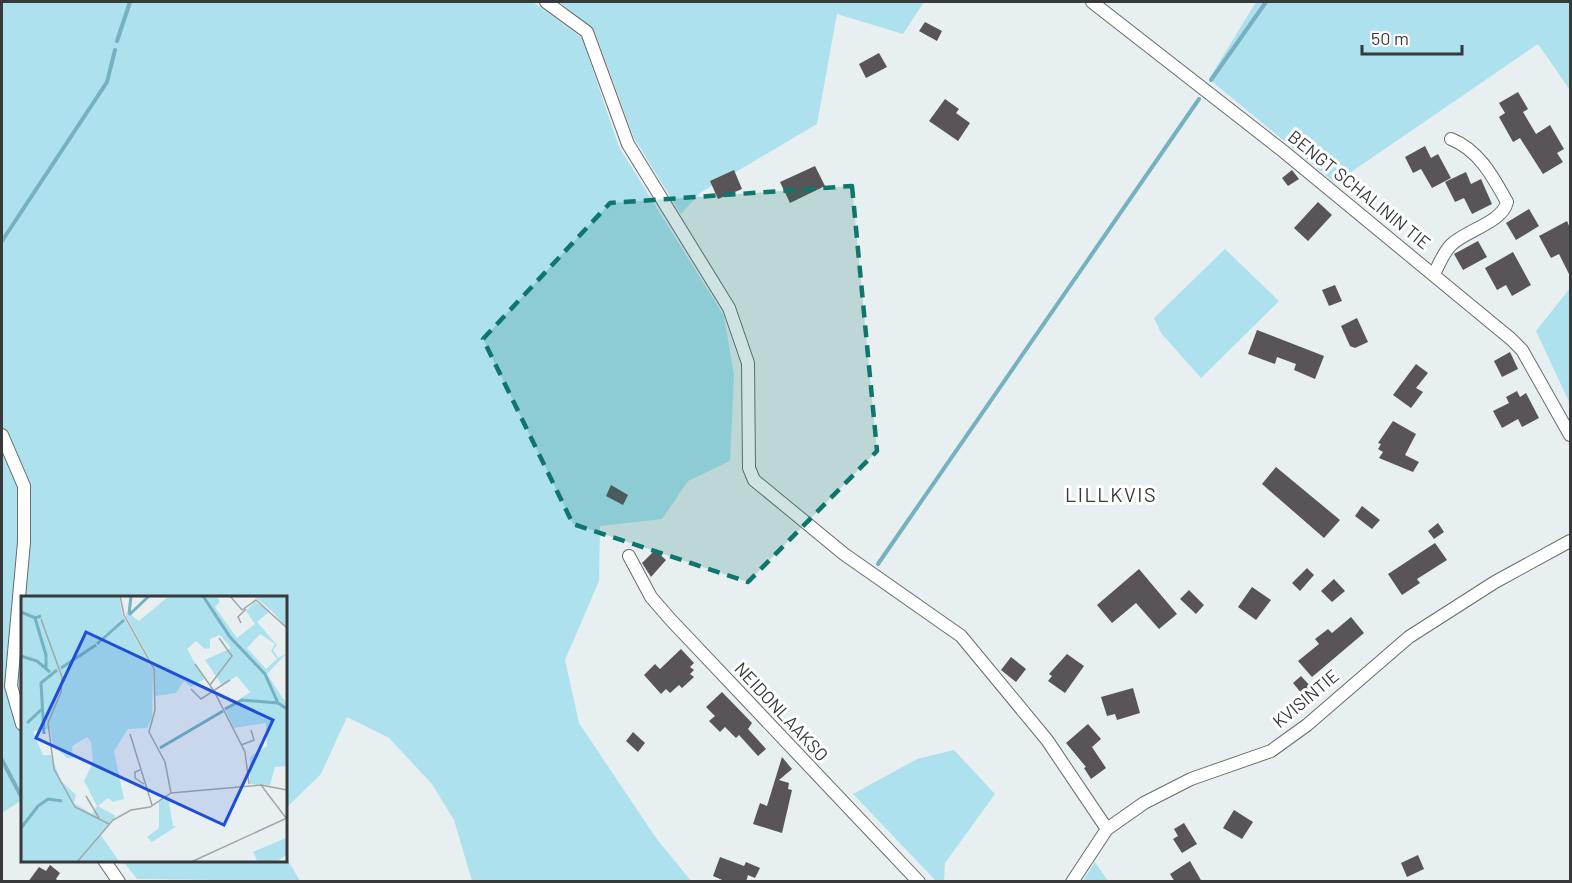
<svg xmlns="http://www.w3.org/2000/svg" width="1572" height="883" font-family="Barlow,sans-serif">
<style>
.green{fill:#ade1ee}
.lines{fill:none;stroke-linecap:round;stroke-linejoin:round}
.stream{stroke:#75b1c0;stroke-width:4}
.building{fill:#585457}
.street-casing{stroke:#676c6d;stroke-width:14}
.street{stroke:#fff;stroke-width:12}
.marked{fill:#0f766e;fill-opacity:0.2;stroke:#0f766e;stroke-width:4.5;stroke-dasharray:12 8;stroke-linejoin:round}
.labels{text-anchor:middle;stroke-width:6;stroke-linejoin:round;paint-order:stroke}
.street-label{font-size:18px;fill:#37393a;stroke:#fff}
.neighbourhood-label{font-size:20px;letter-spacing:1.5px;fill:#37393a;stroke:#fff}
.inset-river{fill:none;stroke:#75b1c0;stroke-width:3}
.inset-road{fill:none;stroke:#a1a6a7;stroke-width:1.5}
.view{fill:#1d4ed8;fill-opacity:0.15;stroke:#1d4ed8;stroke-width:3}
.inset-edge{fill:none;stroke:#37393a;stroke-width:3}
</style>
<rect width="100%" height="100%" fill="#e8eff0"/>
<path class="green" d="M 2,2 L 533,2 L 582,38 L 619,147 L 724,316 L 734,375 L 730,461 L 688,481 L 662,519 L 600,526 L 599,581 L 565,660 L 579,723 L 656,838 L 691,881 L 472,881 L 454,820 L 432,784 L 389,738 L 347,717 L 321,774 L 285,809 L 285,598 L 22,598 L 22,800 L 2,813 Z
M 559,2 L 924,2 L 903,34 L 837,14 L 817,124 L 700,193 L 681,214 L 634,138 L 595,33 Z
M 1256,2 L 1570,2 L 1570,90 L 1538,44 L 1335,183 L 1209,79 Z
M 1225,249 L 1279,301 L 1201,378 L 1161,333 L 1154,318 Z
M 1570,288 L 1570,404 L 1536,331 Z
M 954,750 L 995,794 L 945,863 L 944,881 L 936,881 L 853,794 L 917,759 Z
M 285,855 L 300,881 L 137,879 L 123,861 L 285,860 Z
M 1095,862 L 1108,881 L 1083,881 Z"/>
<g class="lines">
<path class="stream" d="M 117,41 L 130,2
M 1211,80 L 1266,2
M 2,241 L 107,82 L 115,50
M 878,564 L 1199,99
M 2,760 L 22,798"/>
</g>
<path class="building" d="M 925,22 L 942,31 L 937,41 L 919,31 Z
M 879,53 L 887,67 L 866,78 L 859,64 Z
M 1518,92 L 1528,109 L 1523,112 L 1536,134 L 1550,125 L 1564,149 L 1557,153 L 1563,162 L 1543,174 L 1520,138 L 1513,142 L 1499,117 L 1505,113 L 1499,103 Z
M 945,99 L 959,109 L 956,113 L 970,123 L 958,141 L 929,121 Z
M 1425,146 L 1431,158 L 1438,154 L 1451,178 L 1432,188 L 1421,169 L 1413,173 L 1405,157 Z
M 815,166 L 825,186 L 790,203 L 780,182 Z
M 734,170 L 742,189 L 718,199 L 710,181 Z
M 1292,170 L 1299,179 L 1288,186 L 1282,178 Z
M 1466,172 L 1471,184 L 1481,179 L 1492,204 L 1472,214 L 1464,198 L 1455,202 L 1445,182 Z
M 1318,202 L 1332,215 L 1308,241 L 1294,228 Z
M 1529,209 L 1539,226 L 1516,240 L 1506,223 Z
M 1567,221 L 1570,228 L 1570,276 L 1559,254 L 1551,258 L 1539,236 Z
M 1478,241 L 1487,257 L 1463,270 L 1454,254 Z
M 1513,252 L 1531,285 L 1512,296 L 1506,285 L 1497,290 L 1485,268 Z
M 1335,285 L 1342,301 L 1329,306 L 1322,290 Z
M 1357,318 L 1368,342 L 1355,348 L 1350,346 L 1341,326 Z
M 1257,330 L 1324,356 L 1315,379 L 1294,370 L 1296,364 L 1277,357 L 1275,364 L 1248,354 Z
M 1510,352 L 1518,369 L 1502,377 L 1494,361 Z
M 1416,364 L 1428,373 L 1416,388 L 1423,392 L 1411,408 L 1393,395 Z
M 1517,391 L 1520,397 L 1526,393 L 1539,418 L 1522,427 L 1518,419 L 1502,428 L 1493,411 L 1509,403 L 1506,397 Z
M 1393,421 L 1416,434 L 1405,455 L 1419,462 L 1413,472 L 1379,458 L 1383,452 L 1378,449 L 1381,444 L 1378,443 Z
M 1276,467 L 1340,520 L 1324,538 L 1262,484 Z
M 611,485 L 628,495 L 623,505 L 606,496 Z
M 1362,506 L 1380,520 L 1372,529 L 1355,516 Z
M 1438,523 L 1444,532 L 1434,539 L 1428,531 Z
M 1435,543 L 1447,560 L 1417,579 L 1420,583 L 1402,595 L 1388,574 Z
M 655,550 L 666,560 L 651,577 L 642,563 Z
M 1307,568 L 1314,575 L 1300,591 L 1292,583 Z
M 1139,569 L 1177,614 L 1159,629 L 1136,603 L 1112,623 L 1097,605 Z
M 1334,579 L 1345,591 L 1332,602 L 1321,591 Z
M 1252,587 L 1271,600 L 1256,620 L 1238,607 Z
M 1189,590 L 1204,605 L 1196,614 L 1180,599 Z
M 1351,617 L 1364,633 L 1312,677 L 1298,661 L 1319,644 L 1315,639 L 1328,629 L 1332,633 Z
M 681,649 L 694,663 L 690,667 L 694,670 L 690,674 L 694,677 L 682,688 L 679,685 L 670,693 L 666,689 L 661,694 L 644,675 L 655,664 L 660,669 Z
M 1067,654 L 1084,666 L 1065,693 L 1048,681 L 1052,676 L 1049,674 Z
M 1011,657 L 1026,669 L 1016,682 L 1001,670 Z
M 1301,676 L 1311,687 L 1302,694 L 1293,683 Z
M 1133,688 L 1140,713 L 1117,720 L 1115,714 L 1107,716 L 1101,697 Z
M 722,692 L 752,723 L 748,729 L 766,749 L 758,756 L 739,735 L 736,738 L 725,727 L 720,732 L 709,721 L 715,716 L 706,707 Z
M 1088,724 L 1101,739 L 1092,747 L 1106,768 L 1091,779 L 1084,768 L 1086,767 L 1066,743 Z
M 633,732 L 645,743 L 638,752 L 626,741 Z
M 782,757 L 792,769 L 779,780 L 789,783 L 788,789 L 792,790 L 782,833 L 753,824 L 760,803 L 767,806 Z
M 1234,810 L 1253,822 L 1242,839 L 1223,828 Z
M 1184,823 L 1197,844 L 1182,853 L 1173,839 L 1178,836 L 1174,829 Z
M 1418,855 L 1424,869 L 1407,877 L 1401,863 Z
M 720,857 L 744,866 L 746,862 L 760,868 L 755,878 L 748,875 L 746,882 L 727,882 L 713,876 Z
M 1190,861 L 1202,882 L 1175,882 L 1170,874 Z
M 50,865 L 60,873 L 56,879 L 59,882 L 28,882 L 39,867 L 46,871 Z"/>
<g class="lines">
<defs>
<path id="street" d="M 546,2 L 587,32 L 628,144 L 729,308 L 748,363 L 749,468 L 754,480 L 844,554 L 961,636 L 1047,740 L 1107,829
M 1092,2 L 1283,151 L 1511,339 L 1522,350 L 1570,435
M 1434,274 C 1439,265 1443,253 1451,245 C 1466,230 1502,223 1507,202 C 1493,177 1479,150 1451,139
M 2,435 L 24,486 L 24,542 L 11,686 L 22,724
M 629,556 L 651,597 L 670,619 L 919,882
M 104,860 L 119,882
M 1072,882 L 1107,829 L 1144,803 L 1191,779 L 1271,751 L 1307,725 L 1409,637 L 1495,582 L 1570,541"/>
</defs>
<use href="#street" class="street-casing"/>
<use href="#street" class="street"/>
</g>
<path class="marked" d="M 852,186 L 877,451 L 748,582 L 573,524 L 483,339 L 610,203 Z"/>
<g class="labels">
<g class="street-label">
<text transform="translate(1359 190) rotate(39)" y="6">BENGT SCHALININ TIE</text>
<text transform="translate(1306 699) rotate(-40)" y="6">KVISINTIE</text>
<text transform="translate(781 712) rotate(47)" y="6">NEIDONLAAKSO</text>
</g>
<g class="neighbourhood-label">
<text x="1111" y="502">LILLKVIS</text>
</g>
</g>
<g transform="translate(21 596)">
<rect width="266" height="266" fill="#e8eff0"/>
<path d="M 0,0 L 98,0 L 101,18 L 132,73 L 131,122 L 126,132 L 107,133 L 93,155 L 103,203 L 92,206 L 87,202 L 77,210 L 95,220 L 79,238 L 98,265 L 0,265 ZM 29,133 L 32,149 L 46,162 L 52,162 L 51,150 L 66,141 L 70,146 L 72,167 L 63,185 L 76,210 L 71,218 L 53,207 L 55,199 L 40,185 L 30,159 L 22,159 L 12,135 ZM 148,0 L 196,0 L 199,6 L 194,11 L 216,42 L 234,28 L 225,15 L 234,6 L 249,15 L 236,26 L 256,49 L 252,54 L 257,62 L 264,58 L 265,58 L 246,78 L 265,107 L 266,170 L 254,171 L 249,189 L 229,188 L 229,161 L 246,150 L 245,127 L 213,132 L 204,113 L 229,96 L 216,80 L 201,89 L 184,64 L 210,52 L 199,39 L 189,43 L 189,52 L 184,53 L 175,45 L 166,53 L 183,83 L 170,91 L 163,85 L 155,97 L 134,100 L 133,71 L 105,20 L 106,16 L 118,25 ZM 239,38 L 254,48 L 250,55 L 256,63 L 245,73 L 226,52 ZM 233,0 L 265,0 L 265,32 L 253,17 ZM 147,200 L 152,230 L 156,230 L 131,246 L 126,241 L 138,232 L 138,206 ZM 265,242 L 265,259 L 257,265 L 236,265 L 232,256 Z" fill="#ade1ee" fill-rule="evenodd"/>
<path class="inset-river" d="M 182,0 L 209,41 L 244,78 L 257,107 L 266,113M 0,16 L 14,22 L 20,20M 108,18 L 110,0M 108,19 L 128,0M 14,22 L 25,59 L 25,73M 76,48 L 103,24M 0,60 L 16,65 L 29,76M 40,72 L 75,49M 204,113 L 221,104 L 257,107M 6,127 L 21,113M 23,138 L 20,87 L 36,74M 139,152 L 202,115M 0,232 L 17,210 L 27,203 L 41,205"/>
<path class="inset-road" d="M 99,0 L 103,19 L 133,73 L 134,114 L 128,136 L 144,166 L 150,197M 209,0 L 221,14M 221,14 L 235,4 L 266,32M 20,23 L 41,81 L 40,96 L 27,127 L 33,173 L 54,211 L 88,228M 220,27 L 217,21 L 225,13M 174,68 L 193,95 L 224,156 L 228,188M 189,89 L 211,60 L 198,42M 170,93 L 180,103 L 209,84M 109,138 L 131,209M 220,149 L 233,144 L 230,134M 119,174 L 114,176 L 114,182 L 123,188M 240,189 L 266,194M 65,200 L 78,222M 56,266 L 92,224 L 110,214 L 129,211 L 150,197 L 240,189 L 265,222M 170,266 L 266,222"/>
<path class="view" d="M 65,36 L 252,124 L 203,229 L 15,142 Z"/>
<rect width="266" height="266" class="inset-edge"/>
</g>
<rect width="1572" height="883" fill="none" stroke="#37393a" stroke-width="6"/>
<path d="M1362 45v9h100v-9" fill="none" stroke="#37393a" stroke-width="3"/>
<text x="1371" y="45" font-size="18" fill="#37393a" stroke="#ffffff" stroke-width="4.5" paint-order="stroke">50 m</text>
</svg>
